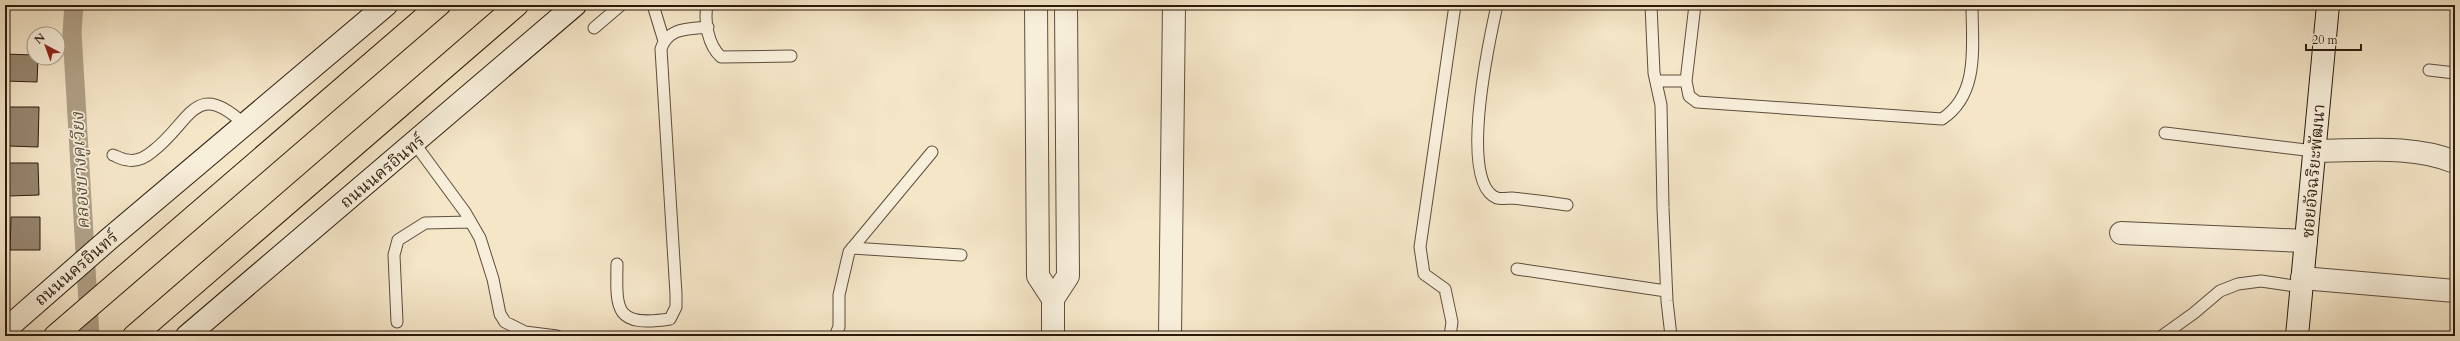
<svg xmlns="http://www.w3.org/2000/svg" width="2460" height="341" font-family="Cardo,'Noto Serif Thai',serif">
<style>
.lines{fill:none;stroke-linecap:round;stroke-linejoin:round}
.canal{stroke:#b1a188;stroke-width:19}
.building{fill:#95846e;stroke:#2c1a0d}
.lane-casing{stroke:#5e4d3c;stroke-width:13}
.street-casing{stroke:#5e4d3c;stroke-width:24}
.secondary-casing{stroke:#2c1a0d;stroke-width:24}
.primary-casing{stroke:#2c1a0d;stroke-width:24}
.lane{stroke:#f8efdb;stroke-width:11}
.street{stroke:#f8efdb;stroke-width:22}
.secondary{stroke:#f8efdb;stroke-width:22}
.primary{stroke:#f5e6c8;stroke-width:22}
.labels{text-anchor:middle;stroke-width:3.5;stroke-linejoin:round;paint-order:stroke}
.street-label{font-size:17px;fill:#2c1a0d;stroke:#f8efdb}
.water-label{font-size:18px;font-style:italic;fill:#61503e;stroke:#f8efdb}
</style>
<rect width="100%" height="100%" fill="#f5e6c8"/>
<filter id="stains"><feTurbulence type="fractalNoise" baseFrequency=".005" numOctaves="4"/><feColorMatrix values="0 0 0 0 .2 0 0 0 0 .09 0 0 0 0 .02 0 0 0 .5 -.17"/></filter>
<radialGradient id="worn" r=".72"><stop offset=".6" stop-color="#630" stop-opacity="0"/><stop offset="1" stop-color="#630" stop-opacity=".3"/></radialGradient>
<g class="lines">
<path class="canal" d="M 74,5 L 72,32 L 90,336"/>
</g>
<path class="building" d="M 5,54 L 34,55 L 34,58 L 38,58 L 37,82 L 5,81 Z
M 9,107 L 39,107 L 38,147 L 8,146 Z
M 8,163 L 38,163 L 39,195 L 9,196 Z
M 11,217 L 40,217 L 40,250 L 10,250 Z"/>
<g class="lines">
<defs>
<path id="lane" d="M 653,5 L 664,41
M 707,5 C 704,22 708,45 721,57 L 791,56
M 1497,5 C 1490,37 1457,184 1497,198 C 1501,199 1508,198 1512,198 C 1530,200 1548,202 1567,205
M 1651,5 L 1654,73 L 1661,105 L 1663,208 L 1667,301 L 1671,336
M 594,28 L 621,5
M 2429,70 L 2455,73
M 1656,81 L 1686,81 L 1695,5
M 1686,81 L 1689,96 L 1697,102 L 1942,119 C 1980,94 1972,45 1972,5
M 2165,133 L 2314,151
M 415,144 L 465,212 L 480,238 L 493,279 L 500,314 L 505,322 L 525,332 L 557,336
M 113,155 C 118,157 123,160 128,160 C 138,162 146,157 153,151 C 191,122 195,77 245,125
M 852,248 L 961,255
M 617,264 C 616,311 615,327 670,319 L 676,307 L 676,294 L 661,49 C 668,27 689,29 708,27
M 1517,269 L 1666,291
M 397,322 L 394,255 L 398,240 L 425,223 L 470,222
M 835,336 L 839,327 L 839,295 L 849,252 L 932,152
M 1450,336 L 1452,322 L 1445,289 L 1424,274 L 1420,247 L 1455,5
M 2162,336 L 2194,313 L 2220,291 L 2238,284 L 2261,281 L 2301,287"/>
<path id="street" d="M 1036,5 L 1038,276 L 1053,299
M 2314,151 C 2360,151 2412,144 2455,162
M 2121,233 L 2306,241
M 2302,278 L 2455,291
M 1053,336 L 1053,299 L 1068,276 L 1066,5
M 1170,336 L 1174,5"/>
<path id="secondary" d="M 5,330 L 109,239 L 386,5
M 187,336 L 575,5
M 2297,336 L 2328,5"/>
<path id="primary" d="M 55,336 L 439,5
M 134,336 L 517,5"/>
</defs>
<use href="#lane" class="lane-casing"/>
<use href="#street" class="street-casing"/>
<use href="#secondary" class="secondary-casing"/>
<use href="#primary" class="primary-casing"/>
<use href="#lane" class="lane"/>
<use href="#street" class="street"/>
<use href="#secondary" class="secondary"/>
<use href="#primary" class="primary"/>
</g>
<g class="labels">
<g class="street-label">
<text transform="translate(382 171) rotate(-40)" y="6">ถนนนครอินทร์</text>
<text transform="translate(2313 171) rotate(-85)" y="6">ซอยอัจฉริยะพัฒนา</text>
<text transform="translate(76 268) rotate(-41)" y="6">ถนนนครอินทร์</text>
</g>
<g class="water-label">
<text transform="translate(80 171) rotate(-93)" y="6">คลองบางคูเวียง</text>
</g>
</g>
<rect width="2460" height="341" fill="none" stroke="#f5e6c8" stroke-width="20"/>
<rect x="6" y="6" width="2448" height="329" fill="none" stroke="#2c1a0d" stroke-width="2"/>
<rect x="10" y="10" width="2440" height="321" fill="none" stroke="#2c1a0d"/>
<g transform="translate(46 46) rotate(319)"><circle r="19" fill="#f8efdb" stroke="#a69a89"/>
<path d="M0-3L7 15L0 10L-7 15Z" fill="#8f2418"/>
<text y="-6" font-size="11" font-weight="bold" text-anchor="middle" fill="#2c1a0d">N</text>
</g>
<path d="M2306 44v6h55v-6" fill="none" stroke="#2c1a0d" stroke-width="2"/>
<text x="2312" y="44" font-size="12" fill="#2c1a0d" stroke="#f8efdb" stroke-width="3" paint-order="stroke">20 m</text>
<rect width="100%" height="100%" filter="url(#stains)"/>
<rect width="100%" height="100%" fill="url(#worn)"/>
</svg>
